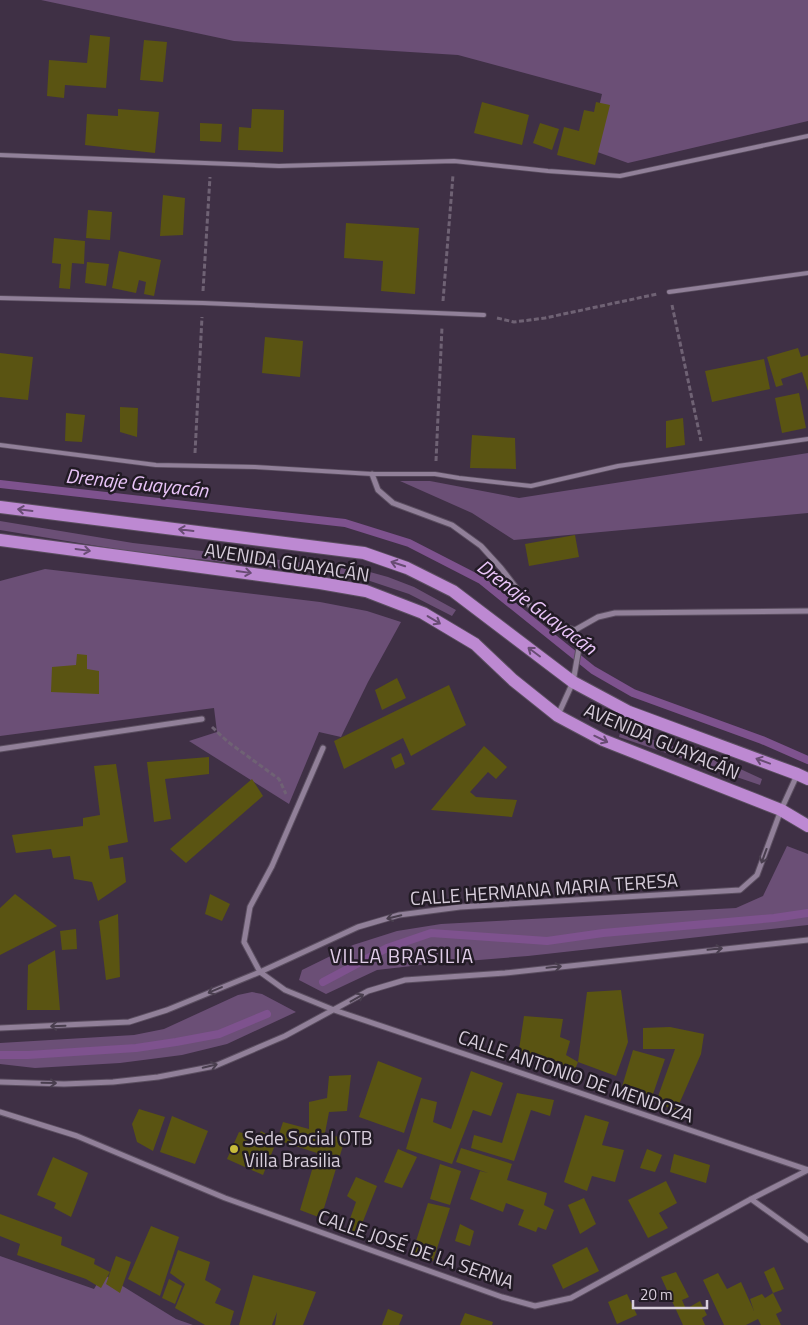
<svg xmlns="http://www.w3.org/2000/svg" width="808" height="1325" font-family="'Titillium Web',sans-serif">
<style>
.green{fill:#6b4f76}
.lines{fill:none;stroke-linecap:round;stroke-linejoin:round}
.stream{stroke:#7e528e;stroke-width:8}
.building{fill:#5a5412}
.service-casing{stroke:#5b4e60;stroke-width:5.5}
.minor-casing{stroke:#5b4e60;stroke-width:7}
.primary-casing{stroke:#5b4e60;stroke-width:14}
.path{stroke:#6f6274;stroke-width:3;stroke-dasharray:5 2.5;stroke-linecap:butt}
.service{stroke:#918099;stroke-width:4}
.minor{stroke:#918099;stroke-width:5}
.primary{stroke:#bd89d2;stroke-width:12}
.oneway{stroke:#684c73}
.oneway2{stroke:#493e4e}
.poi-dot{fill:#c7bb3b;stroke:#221b25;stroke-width:2}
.labels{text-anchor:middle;stroke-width:5;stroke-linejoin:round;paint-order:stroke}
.street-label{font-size:19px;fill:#d7cddb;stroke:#221b25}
.poi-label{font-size:19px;fill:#d7cddb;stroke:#221b25;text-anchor:start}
.water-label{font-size:20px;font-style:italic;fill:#eac5f9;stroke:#221b25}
.neighbourhood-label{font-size:20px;letter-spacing:1px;fill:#e0cde8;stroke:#221b25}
</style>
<rect width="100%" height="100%" fill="#3f3045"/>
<path class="green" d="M 41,0 L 808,0 L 808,121 L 628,163 L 589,149 L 602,94 L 458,55 L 234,41 Z
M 808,453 L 808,513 L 514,540 L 472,513 L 400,481 L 430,481 L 519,498 Z
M 0,521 L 133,543 L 359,569 L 388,577 L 414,587 L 456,610 L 452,616 L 409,594 L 367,580 L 293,570 L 134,552 L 0,530 Z
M 45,569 L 320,602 L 367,611 L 401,622 L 368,682 L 341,737 L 319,732 L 289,804 L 189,741 L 217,732 L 214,708 L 0,736 L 0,581 Z
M 621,729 L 736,767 L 762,779 L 760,785 L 619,737 Z
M 787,846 L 808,854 L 808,925 L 528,956 L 429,964 L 377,970 L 326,994 L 299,980 L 302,970 L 353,945 L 397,931 L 441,924 L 736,908 L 763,896 Z
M 252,992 L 262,994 L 296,1012 L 227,1044 L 182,1055 L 120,1063 L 35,1068 L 0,1064 L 0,1043 L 134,1035 L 164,1029 L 238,995 Z
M 0,1256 L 94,1289 L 103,1274 L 176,1319 L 193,1325 L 0,1325 Z"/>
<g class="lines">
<path class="stream" d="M 0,484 L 345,523 L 409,543 L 481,580 L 593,670 L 633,693 L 762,740 L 808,760
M 323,982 L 387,948 L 431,933 L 547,941 L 603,933 L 774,918 L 808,913
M 0,1055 L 28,1055 L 136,1048 L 176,1042 L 219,1034 L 267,1014"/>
</g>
<path class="building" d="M 90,35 L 110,37 L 106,88 L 65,85 L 64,98 L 47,96 L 49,60 L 87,63 Z
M 144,40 L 167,42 L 163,82 L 140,80 Z
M 482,102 L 529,115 L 522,145 L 474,133 Z
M 596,102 L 610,105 L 595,165 L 557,155 L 564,127 L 579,131 L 584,110 L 594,112 Z
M 118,109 L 159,112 L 155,153 L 85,145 L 87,114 L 118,116 Z
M 252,109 L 284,110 L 283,152 L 238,150 L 239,127 L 251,128 Z
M 200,123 L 222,124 L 221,142 L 200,141 Z
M 540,123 L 559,129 L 552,150 L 533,143 Z
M 163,195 L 185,198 L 183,235 L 160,236 Z
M 88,210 L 112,212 L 110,240 L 86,238 Z
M 346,223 L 419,228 L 415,294 L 381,291 L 383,261 L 344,258 Z
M 54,238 L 85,241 L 84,264 L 72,263 L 70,289 L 59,288 L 61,264 L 52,263 Z
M 119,251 L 161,260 L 154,296 L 144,294 L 146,282 L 139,280 L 136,293 L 112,288 Z
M 87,262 L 109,264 L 106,286 L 85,283 Z
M 265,337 L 303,341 L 300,377 L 262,373 Z
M 798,348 L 801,357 L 808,355 L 808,391 L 802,372 L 781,379 L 783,385 L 776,387 L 767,357 Z
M 0,353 L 33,357 L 28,400 L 0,397 Z
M 764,359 L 770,389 L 712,402 L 705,371 Z
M 799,393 L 806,428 L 782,433 L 775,398 Z
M 120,407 L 138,408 L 137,437 L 120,432 Z
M 66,413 L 85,415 L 82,442 L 65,441 Z
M 683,418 L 685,445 L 666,448 L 666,421 Z
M 472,435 L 515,438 L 516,469 L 470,468 Z
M 575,535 L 579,557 L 529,566 L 525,544 Z
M 77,654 L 87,655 L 87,669 L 99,671 L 99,694 L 51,692 L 52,667 L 76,665 Z
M 397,678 L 406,698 L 382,710 L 375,690 Z
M 449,685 L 466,725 L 411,756 L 403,738 L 344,769 L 334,741 Z
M 484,746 L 507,767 L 496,779 L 488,772 L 470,792 L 476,797 L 517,800 L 512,817 L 431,810 Z
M 401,753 L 405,764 L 395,769 L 391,758 Z
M 209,757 L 209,774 L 165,779 L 171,819 L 154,822 L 147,762 Z
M 116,764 L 128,842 L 108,846 L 110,859 L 123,857 L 126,882 L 98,901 L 92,882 L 74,879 L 70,856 L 53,858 L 51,849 L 16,853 L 12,835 L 83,826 L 83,818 L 100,815 L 94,766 Z
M 252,779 L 263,796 L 186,863 L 170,849 Z
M 15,894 L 57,926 L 0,955 L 0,908 Z
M 210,894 L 230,904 L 222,921 L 205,914 Z
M 118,914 L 120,977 L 106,980 L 99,921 Z
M 76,929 L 77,949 L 62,950 L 60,931 Z
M 55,950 L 60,1010 L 27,1010 L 28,965 Z
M 621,990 L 628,1042 L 616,1076 L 578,1062 L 572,1077 L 554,1068 L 556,1061 L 518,1056 L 524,1016 L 563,1019 L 560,1037 L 570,1041 L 566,1055 L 578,1062 L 587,992 Z
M 670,1027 L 704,1034 L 701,1054 L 676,1111 L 656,1102 L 675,1049 L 643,1049 L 643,1028 Z
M 633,1050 L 665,1059 L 651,1100 L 621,1090 Z
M 378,1061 L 422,1078 L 404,1133 L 359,1117 Z
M 471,1071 L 503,1083 L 491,1116 L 473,1110 L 452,1164 L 406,1149 L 421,1098 L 437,1102 L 433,1122 L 451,1129 Z
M 351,1075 L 347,1111 L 329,1112 L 325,1133 L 345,1139 L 321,1218 L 300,1210 L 317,1153 L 277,1140 L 283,1122 L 309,1129 L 309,1102 L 327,1098 L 329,1076 Z
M 517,1093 L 554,1100 L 550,1116 L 531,1110 L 514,1161 L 471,1148 L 474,1135 L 502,1143 Z
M 139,1109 L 165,1117 L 153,1151 L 137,1142 L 132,1124 Z
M 585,1115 L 609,1122 L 602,1145 L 624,1150 L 615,1182 L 592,1176 L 587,1191 L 564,1182 Z
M 172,1116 L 208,1131 L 195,1164 L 160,1152 Z
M 261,1131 L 277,1140 L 263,1175 L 227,1159 L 239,1132 L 257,1137 Z
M 461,1148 L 512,1164 L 507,1180 L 547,1193 L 544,1205 L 554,1210 L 546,1230 L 538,1227 L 536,1232 L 518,1225 L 524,1210 L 506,1203 L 503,1212 L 470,1199 L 480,1171 L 488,1173 L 456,1162 Z
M 398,1149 L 417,1157 L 402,1188 L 384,1182 Z
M 647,1149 L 662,1155 L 655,1172 L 640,1168 Z
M 674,1154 L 710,1165 L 706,1183 L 670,1172 Z
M 53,1157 L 88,1173 L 71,1217 L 54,1208 L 56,1203 L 37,1195 Z
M 440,1164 L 461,1171 L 450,1205 L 430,1199 Z
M 356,1177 L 377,1186 L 358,1234 L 346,1230 L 356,1202 L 347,1196 Z
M 666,1181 L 677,1203 L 659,1213 L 668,1228 L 648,1238 L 628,1200 Z
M 584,1198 L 596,1224 L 580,1234 L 568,1205 Z
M 428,1203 L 450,1208 L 433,1261 L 412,1254 Z
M 0,1214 L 62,1237 L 61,1245 L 95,1259 L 94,1264 L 110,1272 L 101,1288 L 86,1279 L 17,1255 L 20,1244 L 0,1236 Z
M 460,1224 L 474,1231 L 470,1246 L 455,1241 Z
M 151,1226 L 179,1237 L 160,1296 L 128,1279 Z
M 587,1247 L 599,1271 L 563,1289 L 552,1265 Z
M 178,1250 L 210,1262 L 205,1280 L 221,1289 L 215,1303 L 234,1311 L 230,1325 L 205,1325 L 175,1308 L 185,1284 L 170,1273 Z
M 116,1256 L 131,1262 L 120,1293 L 106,1284 Z
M 774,1267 L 784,1289 L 773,1293 L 764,1272 Z
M 676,1272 L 689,1297 L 682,1300 L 686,1309 L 700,1301 L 707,1315 L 702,1318 L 705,1325 L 683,1325 L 661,1277 Z
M 718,1273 L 727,1289 L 741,1282 L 754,1311 L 750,1299 L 762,1294 L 765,1298 L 773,1293 L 782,1311 L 776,1314 L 781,1325 L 761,1325 L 758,1319 L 746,1325 L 724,1325 L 703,1280 Z
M 253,1275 L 316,1292 L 303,1325 L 275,1325 L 277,1312 L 272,1325 L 239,1325 Z
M 169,1279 L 182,1286 L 175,1304 L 162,1298 Z
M 627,1294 L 637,1315 L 617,1324 L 608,1302 Z
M 388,1309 L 403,1315 L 399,1325 L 382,1325 Z
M 465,1313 L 493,1322 L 492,1325 L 460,1325 Z"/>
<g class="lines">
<defs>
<path id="service" d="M 0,155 L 279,166 L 454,161 L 548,171 L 620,176 L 808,136
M 669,292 L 808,273
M 0,298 L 203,303 L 484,315
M 0,445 L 156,465 L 255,467 L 372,474 L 435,474 L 459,478 L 531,486 L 618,466 L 808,439"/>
<path id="minor" d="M 372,474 L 378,490 L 393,503 L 452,525 L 481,546 L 501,568 L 534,611 L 551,622 L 575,630
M 575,630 L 598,617 L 615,613 L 808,611
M 558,715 L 573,682 L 579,648 L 575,630
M 323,748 L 272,866 L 250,907 L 244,942 L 260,972 L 285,990 L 334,1010 L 808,1170
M 0,749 L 202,719
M 0,1028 L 129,1022 L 167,1010 L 260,972 L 358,927 L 399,915 L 460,907 L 740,890 L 757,875 L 781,810 L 797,775
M 0,1082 L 64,1084 L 113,1082 L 158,1077 L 215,1066 L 285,1036 L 368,991 L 405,980 L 505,973 L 808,940
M 0,1112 L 77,1136 L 225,1198 L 502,1297 L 535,1306 L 571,1298 L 751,1199 L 808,1170
M 751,1199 L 808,1240"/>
<path id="primary" d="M 0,507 L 364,553 L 407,568 L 453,591 L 573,682 L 629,712 L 797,774 L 808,779
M 0,540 L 320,583 L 366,591 L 423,613 L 475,644 L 513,680 L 558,716 L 603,740 L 781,810 L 808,826"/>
</defs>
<use href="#service" class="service-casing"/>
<use href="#minor" class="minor-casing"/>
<use href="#primary" class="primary-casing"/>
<path class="path" d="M 203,291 L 210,177
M 443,301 L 453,175
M 672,305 L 701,441
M 497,318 L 514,322 L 545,318 L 657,294
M 195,453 L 202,317
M 436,461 L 442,327
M 212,727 L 228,742 L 279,779 L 286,794"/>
<use href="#service" class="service"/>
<use href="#minor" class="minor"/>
<use href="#primary" class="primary"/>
</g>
<defs><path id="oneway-shaft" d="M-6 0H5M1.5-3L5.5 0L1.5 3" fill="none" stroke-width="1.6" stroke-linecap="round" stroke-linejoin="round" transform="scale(1.25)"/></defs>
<g class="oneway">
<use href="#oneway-shaft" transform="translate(25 510) rotate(-173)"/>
<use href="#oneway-shaft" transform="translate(186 530) rotate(-173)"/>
<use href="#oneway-shaft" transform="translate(83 550) rotate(8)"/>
<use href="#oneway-shaft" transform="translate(398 564) rotate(-162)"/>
<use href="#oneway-shaft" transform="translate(244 572) rotate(8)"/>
<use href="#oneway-shaft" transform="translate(434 620) rotate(31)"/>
<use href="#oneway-shaft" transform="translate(534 652) rotate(-143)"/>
<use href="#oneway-shaft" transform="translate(601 739) rotate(26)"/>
<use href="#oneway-shaft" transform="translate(763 761) rotate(-160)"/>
</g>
<g class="oneway2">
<use href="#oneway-shaft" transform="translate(764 856) rotate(110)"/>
<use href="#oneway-shaft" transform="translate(394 917) rotate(166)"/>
<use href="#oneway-shaft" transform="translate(715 949) rotate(-6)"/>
<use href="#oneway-shaft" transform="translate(554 967) rotate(-6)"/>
<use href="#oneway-shaft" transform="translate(215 990) rotate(157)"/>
<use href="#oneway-shaft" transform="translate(357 998) rotate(-29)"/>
<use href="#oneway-shaft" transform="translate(58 1026) rotate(178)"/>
<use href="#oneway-shaft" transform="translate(210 1066) rotate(-13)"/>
<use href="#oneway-shaft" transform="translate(49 1083) rotate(1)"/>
</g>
<circle class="poi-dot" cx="234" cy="1149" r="5"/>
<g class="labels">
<g class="street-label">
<text transform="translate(287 562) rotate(9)" y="7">AVENIDA GUAYACÁN</text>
<text transform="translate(662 741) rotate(23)" y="7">AVENIDA GUAYACÁN</text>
<text transform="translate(544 889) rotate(-4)" y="7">CALLE HERMANA MARIA TERESA</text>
<text transform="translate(576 1076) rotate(19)" y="7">CALLE ANTONIO DE MENDOZA</text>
<text transform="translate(416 1249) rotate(19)" y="7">CALLE JOSÉ DE LA SERNA</text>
</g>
<g class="poi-label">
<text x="244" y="1145">Sede Social OTB<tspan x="244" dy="22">Villa Brasilia</tspan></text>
</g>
<g class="water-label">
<text transform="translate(137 483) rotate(6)" y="7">Drenaje Guayacán</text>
<text transform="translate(537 607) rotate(37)" y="7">Drenaje Guayacán</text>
</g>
<g class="neighbourhood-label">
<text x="402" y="963">VILLA BRASILIA</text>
</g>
</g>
<path d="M633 1300v8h74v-8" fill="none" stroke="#d7cddb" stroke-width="2.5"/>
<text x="640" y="1300" font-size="15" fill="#d7cddb" stroke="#221b25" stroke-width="4" paint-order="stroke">20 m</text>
</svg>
